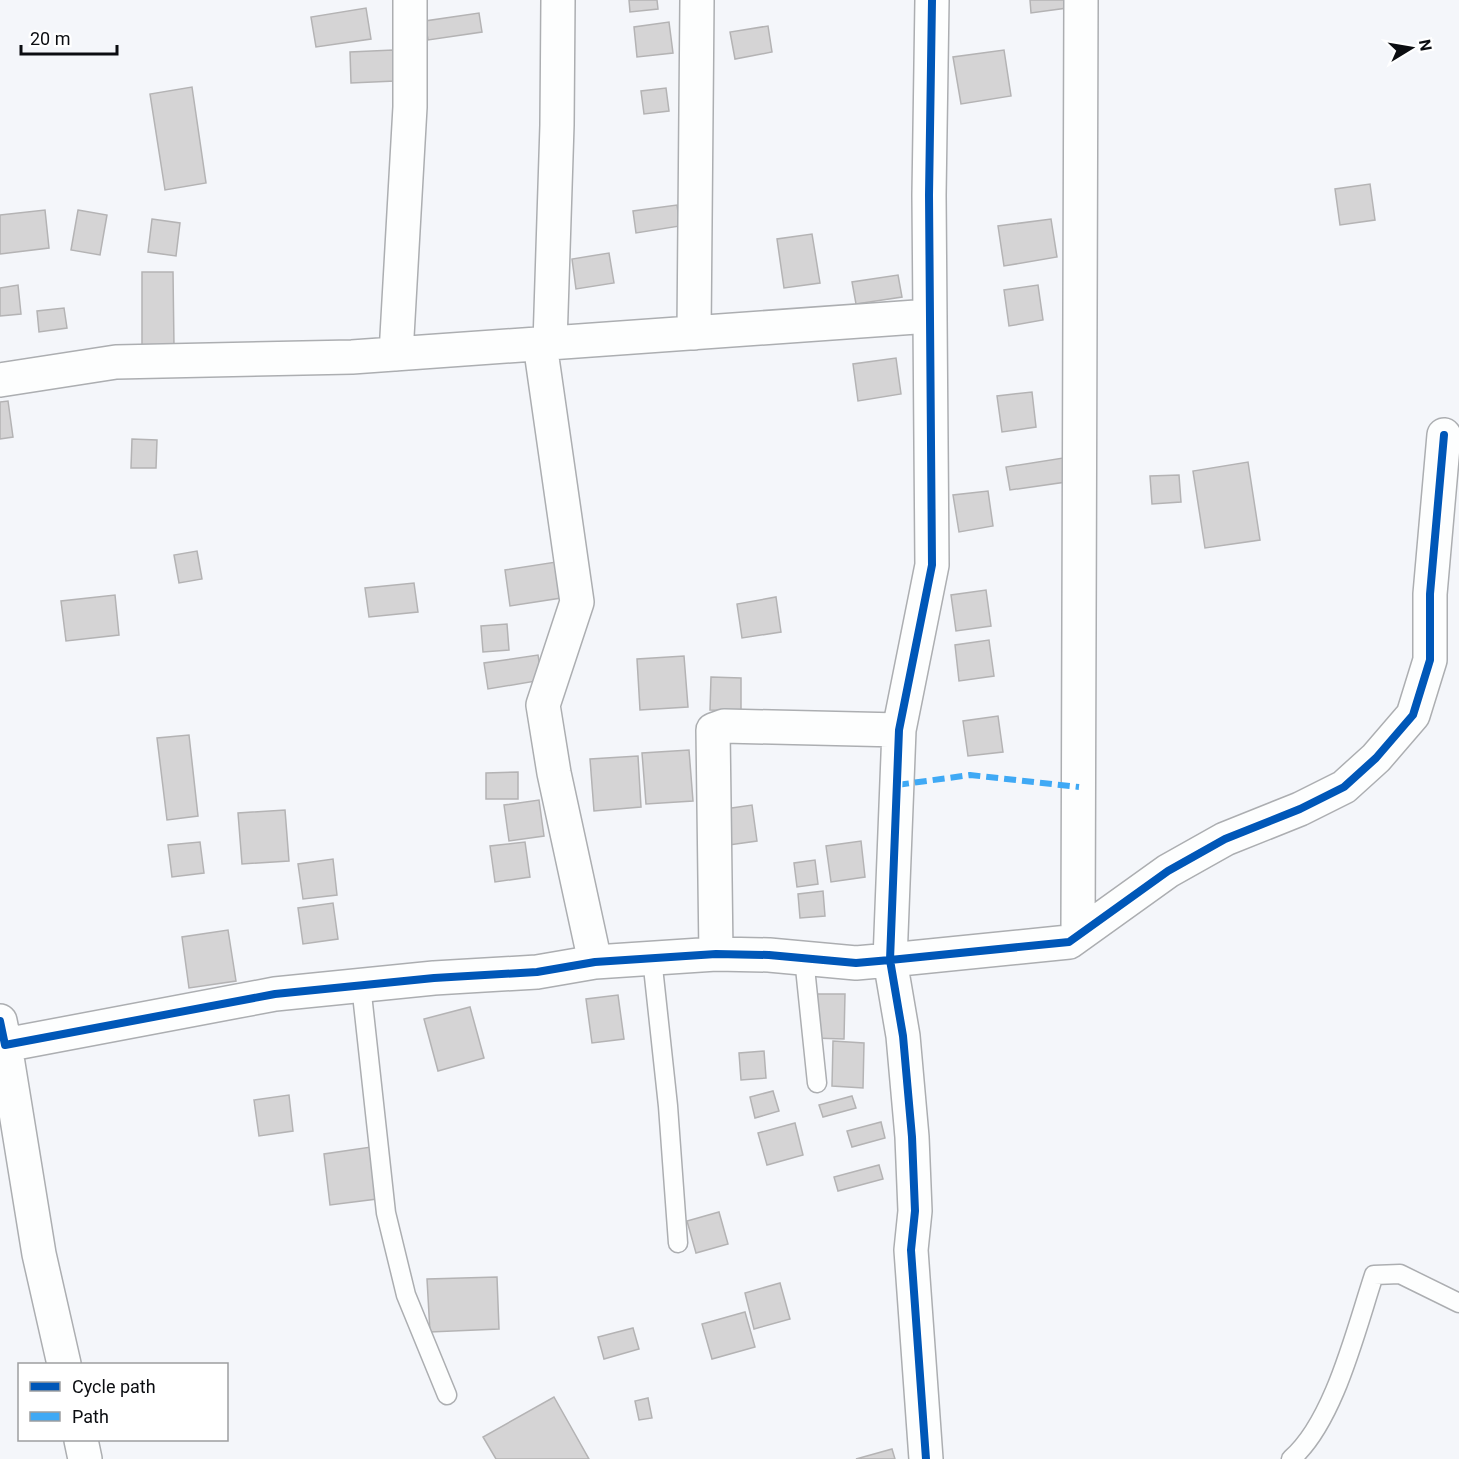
<svg xmlns="http://www.w3.org/2000/svg" width="1459" height="1459" font-family="Roboto,sans-serif">
<style>
.building{fill:#d5d4d5;stroke:#b4b3b4;stroke-width:1.5}
.lines{fill:none;stroke-linecap:round;stroke-linejoin:round}
.lane-casing{stroke:#acaeb1;stroke-width:21}
.street-casing{stroke:#acaeb1;stroke-width:36}
.lane{stroke:#fdfefe;stroke-width:18}
.street{stroke:#fdfefe;stroke-width:33}
.quiet{stroke:#3fa9f5;stroke-width:6;stroke-dasharray:12 6;stroke-linecap:butt}
.cycleway-casing{stroke:#fff;stroke-width:11}
.cycleway{stroke:#0057b8;stroke-width:8}
</style>
<rect width="100%" height="100%" fill="#f4f6fa"/>
<path class="building" d="M 629,0 L 657,0 L 658,9 L 630,12 Z
M 1030,0 L 1065,0 L 1067,8 L 1031,13 Z
M 366,8 L 371,39 L 316,47 L 311,17 Z
M 479,13 L 482,32 L 428,40 L 425,21 Z
M 669,22 L 673,53 L 637,57 L 634,27 Z
M 768,26 L 772,52 L 735,59 L 730,32 Z
M 393,50 L 395,81 L 351,83 L 350,52 Z
M 1004,50 L 1011,96 L 961,104 L 953,57 Z
M 192,87 L 206,183 L 165,190 L 150,94 Z
M 666,88 L 669,111 L 644,114 L 641,91 Z
M 1370,184 L 1375,220 L 1340,225 L 1335,189 Z
M 677,205 L 680,226 L 636,233 L 633,211 Z
M 45,210 L 49,248 L 0,254 L 0,215 Z
M 78,210 L 107,215 L 100,255 L 71,250 Z
M 152,219 L 180,223 L 176,256 L 148,252 Z
M 1051,219 L 1057,257 L 1004,266 L 998,226 Z
M 812,234 L 820,283 L 784,288 L 777,239 Z
M 609,253 L 614,283 L 576,289 L 572,259 Z
M 142,272 L 173,272 L 174,347 L 142,348 Z
M 898,275 L 902,297 L 856,304 L 852,282 Z
M 18,285 L 21,314 L 0,316 L 0,288 Z
M 1038,285 L 1043,320 L 1009,326 L 1004,290 Z
M 64,308 L 67,328 L 39,332 L 37,311 Z
M 896,358 L 901,394 L 858,401 L 853,364 Z
M 1032,392 L 1036,427 L 1002,432 L 997,396 Z
M 8,401 L 13,437 L 0,439 L 0,402 Z
M 132,439 L 157,440 L 156,468 L 131,468 Z
M 1063,458 L 1066,482 L 1010,490 L 1006,467 Z
M 1248,462 L 1260,540 L 1205,548 L 1193,471 Z
M 1179,475 L 1181,502 L 1152,504 L 1150,476 Z
M 988,491 L 993,526 L 959,532 L 953,495 Z
M 197,551 L 202,579 L 179,583 L 174,555 Z
M 556,562 L 561,598 L 510,606 L 505,570 Z
M 414,583 L 418,612 L 369,617 L 365,588 Z
M 986,590 L 991,626 L 956,631 L 951,595 Z
M 115,595 L 119,635 L 66,641 L 61,601 Z
M 776,597 L 781,632 L 742,638 L 737,604 Z
M 507,624 L 509,650 L 483,652 L 481,626 Z
M 989,640 L 994,676 L 959,681 L 955,645 Z
M 538,655 L 542,680 L 488,689 L 484,663 Z
M 684,656 L 688,707 L 640,710 L 637,659 Z
M 711,677 L 741,678 L 741,711 L 710,710 Z
M 998,716 L 1003,752 L 968,756 L 963,721 Z
M 189,735 L 198,816 L 167,820 L 157,738 Z
M 689,750 L 693,801 L 646,804 L 642,753 Z
M 638,756 L 641,807 L 594,811 L 590,759 Z
M 518,772 L 518,799 L 486,799 L 486,773 Z
M 539,800 L 544,836 L 509,841 L 504,805 Z
M 752,805 L 757,841 L 722,846 L 718,810 Z
M 285,810 L 289,861 L 242,864 L 238,813 Z
M 861,841 L 865,877 L 831,882 L 826,846 Z
M 200,842 L 204,873 L 172,877 L 168,845 Z
M 525,842 L 530,877 L 495,882 L 490,846 Z
M 333,859 L 337,895 L 303,899 L 298,864 Z
M 815,860 L 818,884 L 797,887 L 794,863 Z
M 823,891 L 825,916 L 800,918 L 798,894 Z
M 333,903 L 338,939 L 303,944 L 298,908 Z
M 228,930 L 236,981 L 189,988 L 182,937 Z
M 814,994 L 845,994 L 844,1039 L 813,1038 Z
M 618,995 L 624,1039 L 592,1043 L 586,999 Z
M 470,1007 L 484,1058 L 438,1071 L 424,1019 Z
M 833,1041 L 864,1043 L 863,1088 L 832,1086 Z
M 764,1051 L 766,1078 L 741,1080 L 739,1053 Z
M 773,1091 L 779,1111 L 755,1118 L 750,1097 Z
M 289,1095 L 293,1131 L 259,1136 L 254,1100 Z
M 852,1096 L 856,1108 L 823,1117 L 819,1105 Z
M 881,1122 L 885,1138 L 852,1147 L 847,1131 Z
M 795,1123 L 803,1155 L 767,1165 L 758,1133 Z
M 371,1147 L 377,1199 L 330,1205 L 324,1154 Z
M 879,1165 L 883,1179 L 838,1191 L 834,1177 Z
M 719,1212 L 728,1244 L 696,1253 L 687,1221 Z
M 497,1277 L 499,1329 L 430,1332 L 427,1279 Z
M 780,1283 L 790,1319 L 754,1329 L 745,1293 Z
M 745,1312 L 755,1347 L 712,1359 L 702,1324 Z
M 633,1328 L 639,1349 L 604,1359 L 598,1337 Z
M 554,1397 L 589,1459 L 496,1459 L 483,1437 Z
M 648,1398 L 652,1418 L 639,1420 L 635,1401 Z
M 892,1449 L 895,1459 L 856,1459 Z"/>
<g class="lines">
<defs>
<path id="lane" d="M 652,958 L 668,1106 L 678,1243
M 804,958 L 817,1083
M 361,985 L 386,1213 L 406,1295 L 447,1395
M 1291,1459 C 1334,1422 1356,1329 1374,1275 L 1400,1274 L 1459,1303"/>
<path id="street" d="M 932,0 L 929,195 L 932,565 L 899,730 L 890,960 L 1069,942 L 1168,871 L 1225,839 L 1300,809 L 1344,787 L 1376,758 L 1413,715 L 1430,660 L 1430,594 L 1444,435
M 694,333 L 697,0
M 550,343 L 557,125 L 558,0
M 540,344 L 577,602 L 543,705 L 554,773 L 595,962
M 396,354 L 410,107 L 410,0
M 0,380 L 116,362 L 352,357 L 930,316
M 1078,935 L 1081,0
M 716,954 L 713,730 L 724,726 L 899,730
M 0,1021 L 5,1045 L 275,994 L 434,978 L 537,972 L 595,962 L 716,954 L 769,955 L 856,963 L 890,960 L 903,1036 L 912,1137 L 915,1211 L 911,1250 L 926,1459
M 5,1045 L 39,1254 L 64,1364
M 81,1440 L 85,1459"/>
</defs>
<use href="#lane" class="lane-casing"/>
<use href="#street" class="street-casing"/>
<use href="#lane" class="lane"/>
<use href="#street" class="street"/>
<path class="quiet" d="M 897,785 L 970,775 L 1079,787"/>
<defs>
<path id="cycleway" d="M 932,0 L 929,195 L 932,565 L 899,730 L 890,960 L 1069,942 L 1168,871 L 1225,839 L 1300,809 L 1344,787 L 1376,758 L 1413,715 L 1430,660 L 1430,594 L 1444,435
M 0,1021 L 5,1045 L 275,994 L 434,978 L 537,972 L 595,962 L 716,954 L 769,955 L 856,963 L 890,960 L 903,1036 L 912,1137 L 915,1211 L 911,1250 L 926,1459"/>
</defs>
<use href="#cycleway" class="cycleway-casing"/>
<use href="#cycleway" class="cycleway"/>
</g>
<rect x="18" y="1363" width="210" height="78" fill="#ffffff" stroke="#9d9ea0" stroke-width="1.5"/>
<rect x="30" y="1382" width="30" height="9" fill="#0057b8" stroke="#9d9ea0" stroke-width="1.5"/>
<text x="72" y="1393" font-size="18" fill="#0b0d11">Cycle path</text>
<rect x="30" y="1412" width="30" height="9" fill="#3fa9f5" stroke="#9d9ea0" stroke-width="1.5"/>
<text x="72" y="1423" font-size="18" fill="#0b0d11">Path</text>
<g transform="translate(1411 48) rotate(79)" stroke="#ffffff" stroke-width="4.5" paint-order="stroke">
<path d="M0-4.5L10 22L0 15L-10 22Z" fill="#0b0d11"/>
<text y="-9" font-size="16" font-weight="bold" text-anchor="middle" fill="#0b0d11">N</text>
</g>
<path d="M21 45v9h96v-9" fill="none" stroke="#0b0d11" stroke-width="3"/>
<text x="30" y="45" font-size="18" fill="#0b0d11" stroke="#ffffff" stroke-width="4.5" paint-order="stroke">20 m</text>
</svg>
